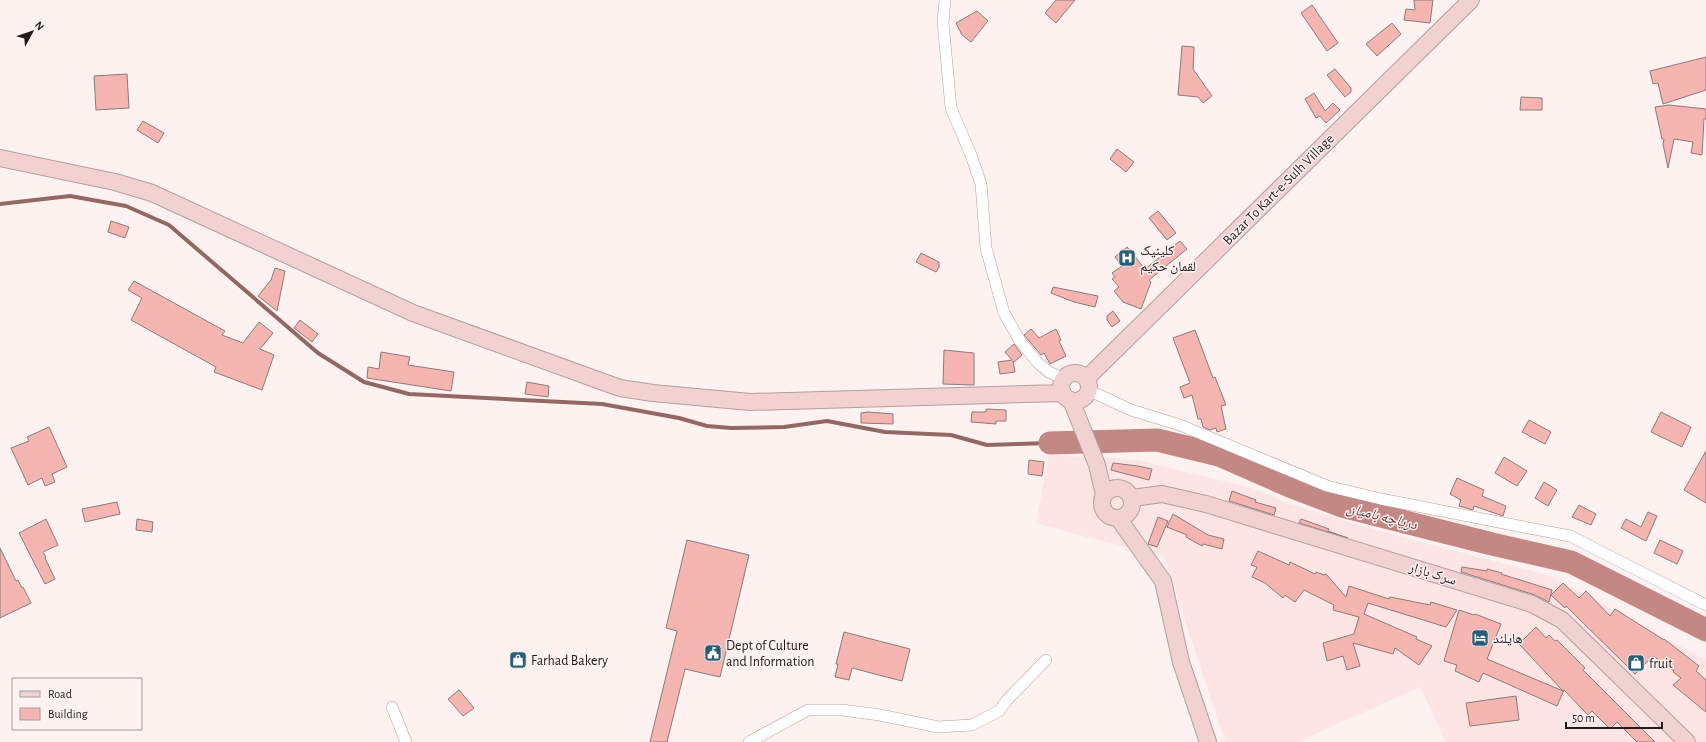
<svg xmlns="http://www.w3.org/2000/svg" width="1706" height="742" font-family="'Alegreya Sans','Noto Naskh Arabic',sans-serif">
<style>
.built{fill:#fce5e3}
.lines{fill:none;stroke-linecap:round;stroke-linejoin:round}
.stream{stroke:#936764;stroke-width:4}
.river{stroke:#c48884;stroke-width:23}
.building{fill:#f5b6b1;stroke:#8c7a79}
.street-casing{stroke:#b29f9d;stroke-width:12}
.secondary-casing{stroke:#b29f9d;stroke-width:18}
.street{stroke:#fff;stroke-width:11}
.secondary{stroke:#f1d2d1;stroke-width:16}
.labels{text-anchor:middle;stroke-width:3;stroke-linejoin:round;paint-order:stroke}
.street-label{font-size:14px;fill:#211a19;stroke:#fef2f1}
.poi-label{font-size:14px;fill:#211a19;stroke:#fef2f1;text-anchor:start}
.water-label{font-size:15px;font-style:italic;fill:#792f2e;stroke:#fef2f1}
</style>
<rect width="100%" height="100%" fill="#fef2f1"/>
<path class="built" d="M 1049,455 L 1137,460 L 1252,488 L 1290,504 L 1379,531 L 1548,575 L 1706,660 L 1706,742 L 1446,742 L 1420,687 L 1298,742 L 1225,742 L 1164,556 L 1086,537 L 1036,523 Z"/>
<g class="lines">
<path class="stream" d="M 0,204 L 70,196 L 126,206 L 169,225 L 318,353 L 364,382 L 409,394 L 602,404 L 679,418 L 707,426 L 731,428 L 784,427 L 827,421 L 885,432 L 951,435 L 987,445 L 1050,443"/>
<path class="river" d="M 1050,443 L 1157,440 L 1219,455 L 1292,487 L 1342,506 L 1492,544 L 1571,562 L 1706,630"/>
</g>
<path class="building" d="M 1056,0 L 1075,0 L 1056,23 L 1045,13 Z
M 1414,0 L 1433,0 L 1430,23 L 1404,20 L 1406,9 L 1415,10 Z
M 1312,5 L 1338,43 L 1327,51 L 1301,13 Z
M 977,11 L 988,21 L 971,42 L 962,35 L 956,23 Z
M 1392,23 L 1401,34 L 1377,56 L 1366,44 Z
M 1182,46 L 1194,47 L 1193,69 L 1212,96 L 1203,103 L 1198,97 L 1178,95 Z
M 1706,57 L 1706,90 L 1663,104 L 1658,83 L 1653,84 L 1650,71 Z
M 1335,69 L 1351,88 L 1351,92 L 1345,97 L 1327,75 Z
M 127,74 L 129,108 L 96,110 L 94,76 Z
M 1314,93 L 1325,111 L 1333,103 L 1340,110 L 1326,123 L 1320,116 L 1316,118 L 1305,99 Z
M 1521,97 L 1542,98 L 1542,110 L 1520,110 Z
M 1669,105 L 1706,109 L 1706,119 L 1704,119 L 1702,155 L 1691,153 L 1693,142 L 1674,139 L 1668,168 L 1663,144 L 1664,139 L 1662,139 L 1655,107 Z
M 143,121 L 164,133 L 158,143 L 137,130 Z
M 1117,149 L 1134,162 L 1126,172 L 1110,159 Z
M 1158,211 L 1176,233 L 1167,240 L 1149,218 Z
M 111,221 L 129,227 L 125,238 L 108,232 Z
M 1180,241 L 1187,249 L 1149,280 L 1151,282 L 1141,309 L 1123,302 L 1114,291 L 1119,287 L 1112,279 L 1115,277 L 1112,273 L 1122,266 L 1115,257 L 1127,247 L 1145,269 Z
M 921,253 L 939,262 L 939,267 L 936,272 L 916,262 Z
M 275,268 L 285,271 L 277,311 L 258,296 L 271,280 Z
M 134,281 L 225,331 L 222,335 L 243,343 L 259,322 L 273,333 L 260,349 L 274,355 L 262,390 L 214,372 L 216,367 L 131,320 L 142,298 L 128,290 Z
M 1053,287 L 1098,296 L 1095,307 L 1074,302 L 1051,293 Z
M 1113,311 L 1120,321 L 1112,327 L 1107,320 L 1107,316 Z
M 300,320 L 318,334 L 312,342 L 294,328 Z
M 1031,329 L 1039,338 L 1056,329 L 1061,340 L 1059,341 L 1066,356 L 1050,364 L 1044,353 L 1041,355 L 1024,335 Z
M 1195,330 L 1213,378 L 1215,377 L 1226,405 L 1221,406 L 1226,429 L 1217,432 L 1216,428 L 1210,430 L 1203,427 L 1201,419 L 1198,419 L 1192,395 L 1184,398 L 1180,387 L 1190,383 L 1173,338 Z
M 1014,344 L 1022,355 L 1014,362 L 1013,361 L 1015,372 L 1000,374 L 998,362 L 1012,360 L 1005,352 Z
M 944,350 L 974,353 L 974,385 L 943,384 Z
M 381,352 L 410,357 L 408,365 L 454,372 L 451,391 L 367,378 L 368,367 L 379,369 Z
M 527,382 L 549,386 L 548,397 L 525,394 Z
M 986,409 L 1006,410 L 1006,421 L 996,421 L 996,424 L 971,422 L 972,412 L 986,412 Z
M 868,412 L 893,414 L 893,424 L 861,423 L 861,413 Z
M 1661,412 L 1691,427 L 1682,447 L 1651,432 Z
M 1529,420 L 1551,432 L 1545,444 L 1522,432 Z
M 49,427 L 67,467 L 52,474 L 55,482 L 45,486 L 42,478 L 28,485 L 11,448 L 29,441 L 27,437 Z
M 1706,451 L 1706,503 L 1684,490 Z
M 1504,457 L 1527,471 L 1517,486 L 1495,473 Z
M 1029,460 L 1044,462 L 1042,476 L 1028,474 Z
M 1113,463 L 1138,466 L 1152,469 L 1149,480 L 1111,470 Z
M 1457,478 L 1484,490 L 1482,496 L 1506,506 L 1503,516 L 1474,506 L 1473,510 L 1459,506 L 1461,500 L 1450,494 Z
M 1544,482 L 1557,490 L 1548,506 L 1535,498 Z
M 1232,491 L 1256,500 L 1255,502 L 1276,508 L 1274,515 L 1229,501 Z
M 117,502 L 120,514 L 85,522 L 82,509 Z
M 1579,505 L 1596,514 L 1591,525 L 1572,517 Z
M 1648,512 L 1657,516 L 1646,541 L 1621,528 L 1626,519 L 1641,527 Z
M 1173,514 L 1208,535 L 1224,539 L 1222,549 L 1203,544 L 1202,546 L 1186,537 L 1187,535 L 1167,527 Z
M 1158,517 L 1168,521 L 1157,547 L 1148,544 Z
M 46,519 L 58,545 L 43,552 L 46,557 L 45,558 L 55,579 L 45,584 L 19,533 Z
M 137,519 L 153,522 L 152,532 L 136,530 Z
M 1301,519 L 1329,529 L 1328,531 L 1348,538 L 1299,523 Z
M 687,540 L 749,555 L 720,677 L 685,669 L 667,742 L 650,742 L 677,631 L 666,628 Z
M 1660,540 L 1683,551 L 1677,564 L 1654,553 Z
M 0,548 L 16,581 L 18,580 L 22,588 L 23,587 L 31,603 L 0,618 Z
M 1258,551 L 1289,565 L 1290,562 L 1315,574 L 1316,572 L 1324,575 L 1326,574 L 1346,597 L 1349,586 L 1389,599 L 1390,597 L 1430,605 L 1431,602 L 1457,610 L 1446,627 L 1368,603 L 1364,614 L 1417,637 L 1416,639 L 1432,646 L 1419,665 L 1395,648 L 1393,654 L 1353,643 L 1360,666 L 1347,670 L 1343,656 L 1327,661 L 1323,643 L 1354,634 L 1359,617 L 1333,610 L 1334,605 L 1304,590 L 1295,602 L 1285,595 L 1283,598 L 1265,583 L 1252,577 L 1257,567 L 1251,565 Z
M 1462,567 L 1487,571 L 1487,569 L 1502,573 L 1501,574 L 1552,590 L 1549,602 L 1535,595 L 1461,572 Z
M 1563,583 L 1579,598 L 1586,591 L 1610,616 L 1615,609 L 1664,640 L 1664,639 L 1699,666 L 1696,671 L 1706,680 L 1706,712 L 1673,685 L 1681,678 L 1673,672 L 1674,671 L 1653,656 L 1635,674 L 1566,606 L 1565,608 L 1551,595 Z
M 1459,610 L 1474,615 L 1475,614 L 1501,624 L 1487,659 L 1563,691 L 1519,644 L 1536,627 L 1546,638 L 1549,635 L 1555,641 L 1557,640 L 1585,668 L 1583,670 L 1655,742 L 1637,742 L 1617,722 L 1610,729 L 1592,711 L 1588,715 L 1564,690 L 1557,706 L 1483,673 L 1479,682 L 1455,671 L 1457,665 L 1444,661 Z
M 844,632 L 910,649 L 902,681 L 852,668 L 849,680 L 835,677 L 838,664 L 836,664 Z
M 459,690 L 474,708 L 463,716 L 448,699 Z
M 1516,696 L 1519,720 L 1470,726 L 1466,703 Z"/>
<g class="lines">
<defs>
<path id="street" d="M 945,0 L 943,22 L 951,108 L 971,155 L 981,184 L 986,248 L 1004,313 L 1020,341 L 1038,363 L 1049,372 L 1064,379
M 1088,390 L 1131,410 L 1180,425 L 1327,486 L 1381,499 L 1570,536 L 1706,605
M 392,707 L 406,742
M 749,742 L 808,710 L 842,710 L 880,715 L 938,727 L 972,725 L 999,711 L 1007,700 L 1046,660"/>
<path id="secondary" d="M 0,158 L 115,182 L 152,193 L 413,313 L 620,388 L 653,393 L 750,402 L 1063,393
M1061 387a14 14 0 1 1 28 0a14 14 0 1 1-28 0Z
M 1086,379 L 1471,0
M 1071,400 L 1097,465 L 1104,495
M1102 503a15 15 0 1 1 30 0a15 15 0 1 1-30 0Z
M 1132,498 L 1162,494 L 1206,504 L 1532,604 L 1562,620 L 1687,742
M 1118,518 L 1163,581 L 1181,662 L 1208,742"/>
</defs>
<use href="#street" class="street-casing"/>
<use href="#secondary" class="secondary-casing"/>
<use href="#street" class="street"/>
<use href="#secondary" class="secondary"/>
</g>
<defs>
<symbol id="hospital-square" viewBox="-11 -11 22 22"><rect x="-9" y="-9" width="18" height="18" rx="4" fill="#275e79" stroke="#fef2f1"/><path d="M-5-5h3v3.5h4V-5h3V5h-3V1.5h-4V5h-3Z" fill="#fff"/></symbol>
<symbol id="hotel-square" viewBox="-11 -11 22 22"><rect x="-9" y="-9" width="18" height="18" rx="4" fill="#275e79" stroke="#fef2f1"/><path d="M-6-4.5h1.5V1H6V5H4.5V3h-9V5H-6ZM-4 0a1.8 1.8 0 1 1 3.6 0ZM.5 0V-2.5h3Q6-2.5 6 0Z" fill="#fff"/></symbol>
<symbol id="civic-square" viewBox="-11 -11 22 22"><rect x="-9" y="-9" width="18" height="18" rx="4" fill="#275e79" stroke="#fef2f1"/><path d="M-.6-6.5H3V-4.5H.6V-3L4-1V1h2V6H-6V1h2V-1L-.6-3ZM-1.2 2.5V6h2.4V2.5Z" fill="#fff"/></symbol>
<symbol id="shop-square" viewBox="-11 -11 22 22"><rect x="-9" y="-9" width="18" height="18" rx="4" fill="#275e79" stroke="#fef2f1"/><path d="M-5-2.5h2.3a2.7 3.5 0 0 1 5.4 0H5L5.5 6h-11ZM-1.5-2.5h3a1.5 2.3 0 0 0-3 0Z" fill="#fff"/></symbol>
</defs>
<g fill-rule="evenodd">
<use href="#hospital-square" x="1117" y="248" width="20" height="20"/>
<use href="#hotel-square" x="1470" y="628" width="20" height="20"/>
<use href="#civic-square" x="703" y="643" width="20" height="20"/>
<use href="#shop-square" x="508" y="650" width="20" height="20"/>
<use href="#shop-square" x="1626" y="653" width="20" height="20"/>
</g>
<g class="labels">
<g class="street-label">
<text transform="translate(1278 189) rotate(-45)" y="5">Bazar To Kart-e-Sulh Village</text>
<text transform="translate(1433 573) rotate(17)" y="5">سرک بازار</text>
</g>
<g class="poi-label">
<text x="1140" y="255">کلینیک<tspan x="1140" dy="16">لقمان حکیم</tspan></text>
<text x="1493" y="643">هایلند</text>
<text x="726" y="650">Dept of Culture<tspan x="726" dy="16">and Information</tspan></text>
<text x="531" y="665">Farhad Bakery</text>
<text x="1649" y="668">fruit</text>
</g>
<g class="water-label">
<text transform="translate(1382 516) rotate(14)" y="5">دریاچه بامیان</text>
</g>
</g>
<rect x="12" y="678" width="130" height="52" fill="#fef2f1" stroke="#a69c9b"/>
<rect x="20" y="691" width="20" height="6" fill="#f1d2d1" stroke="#a69c9b"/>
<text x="48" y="698" font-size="12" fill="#211a19">Road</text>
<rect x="20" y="708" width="20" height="12" fill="#f5b6b1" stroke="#a69c9b"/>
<text x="48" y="718" font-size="12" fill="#211a19">Building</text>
<g transform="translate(32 32) rotate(50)" stroke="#fef2f1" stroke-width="3" paint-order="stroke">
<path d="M0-3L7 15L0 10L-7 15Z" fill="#211a19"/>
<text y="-6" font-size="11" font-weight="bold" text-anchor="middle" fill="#211a19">N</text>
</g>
<path d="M1566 722v6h96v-6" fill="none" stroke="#211a19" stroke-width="2"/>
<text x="1572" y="722" font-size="12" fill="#211a19" stroke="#fef2f1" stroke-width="3" paint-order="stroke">50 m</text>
</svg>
